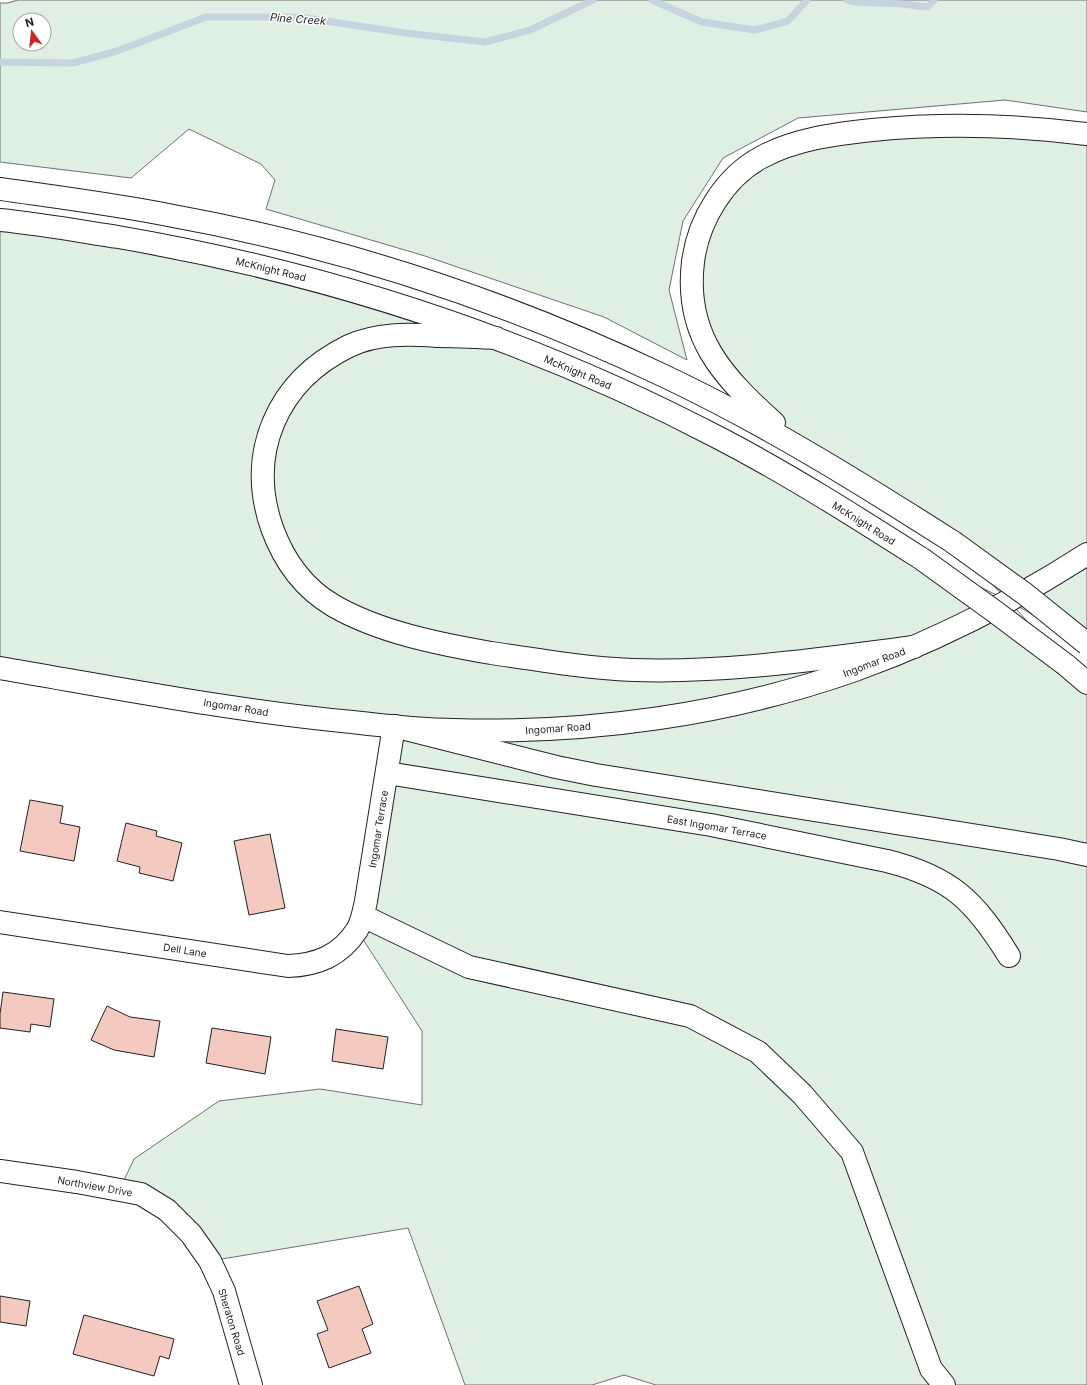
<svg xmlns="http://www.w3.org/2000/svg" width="1087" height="1385" font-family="Inter,sans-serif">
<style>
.green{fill:#e0efe3;stroke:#6f6f6f;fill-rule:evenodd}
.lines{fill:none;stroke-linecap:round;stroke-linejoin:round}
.stream{stroke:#c7d3dd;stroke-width:7}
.building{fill:#f3c9c0;stroke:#222}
.minor-casing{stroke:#222;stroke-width:24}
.major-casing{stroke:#222;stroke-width:24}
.highway-casing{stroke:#222;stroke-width:24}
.minor{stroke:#fff;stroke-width:22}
.major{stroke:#fff;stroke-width:22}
.highway{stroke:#fff;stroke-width:22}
.highway-bridge-casing{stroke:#222;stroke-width:24;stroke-linecap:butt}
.highway-bridge{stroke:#fff;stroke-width:22}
.labels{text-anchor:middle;stroke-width:3;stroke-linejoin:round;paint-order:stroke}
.street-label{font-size:10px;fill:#222;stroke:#fff}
.water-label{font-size:11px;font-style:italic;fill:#222;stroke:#fff}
</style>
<rect width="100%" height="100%" fill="#fff"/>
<path class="green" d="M 18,0 L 1087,0 L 1087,112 L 1005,100 L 798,118 L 723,158 L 683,221 L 669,290 L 687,360 L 604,317 L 425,256 L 266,209 L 275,180 L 261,164 L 189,129 L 131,178 L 0,162 L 0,3 L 8,3 ZM 20,20 L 44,20 L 44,44 L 20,44 Z
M 1087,134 L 1087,645 L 1010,602 L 1066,665 L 1087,683 L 1087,1385 L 656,1385 L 624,1375 L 592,1385 L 465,1385 L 408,1228 L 210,1261 L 124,1180 L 134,1159 L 219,1101 L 320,1089 L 422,1105 L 422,1031 L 357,930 L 394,727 L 0,668 L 0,220 L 164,245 L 576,370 L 922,559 L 1007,600 L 953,542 L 800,447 L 717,363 L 692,271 L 731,181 L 823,137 Z"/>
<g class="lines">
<path class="stream" d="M 652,0 L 702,22 L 755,30 L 788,21 L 807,0
M 847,0 L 854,2 L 902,4 L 928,7 L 934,0
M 0,62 L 73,63 L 117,51 L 206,17 L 300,17 L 405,33 L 485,42 L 530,30 L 593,0"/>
</g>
<path class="building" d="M 30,800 L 63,806 L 60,823 L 80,827 L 74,861 L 20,851 Z
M 126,823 L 157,831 L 156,836 L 182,843 L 173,881 L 139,873 L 140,867 L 117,861 Z
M 270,834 L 285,908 L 249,915 L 234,841 Z
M 3,992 L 54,999 L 50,1027 L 31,1024 L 30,1032 L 0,1028 L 0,1014 Z
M 107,1006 L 130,1017 L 160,1021 L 154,1057 L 114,1050 L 91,1040 Z
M 212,1028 L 271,1037 L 265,1074 L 206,1063 Z
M 336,1029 L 388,1037 L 383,1069 L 332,1061 Z
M 359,1286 L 373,1324 L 362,1329 L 371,1353 L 329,1368 L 317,1334 L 328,1330 L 317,1301 Z
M 0,1296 L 30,1301 L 26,1326 L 0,1322 Z
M 84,1315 L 174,1339 L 169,1359 L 160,1356 L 154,1376 L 73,1354 Z"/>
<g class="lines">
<defs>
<path id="minor" d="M 387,773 L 711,825 L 887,861 C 951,877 975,901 1009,956
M 363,916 L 469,967 L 690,1016 L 758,1052 L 802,1094 L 852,1152 L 931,1369 L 944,1385
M 0,922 L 288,966 C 317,965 340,956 357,930 C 362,922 364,910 366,901 L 394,726
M 0,1171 L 77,1182 L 141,1194 L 167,1210 L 191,1234 L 210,1261 L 224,1291 L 251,1385"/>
<path id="major" d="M 0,668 C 117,688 234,711 352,722 C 386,726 420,730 454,730 C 589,734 727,715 855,670 C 936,641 1014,601 1087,554"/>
<path id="highway" d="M 0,189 C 56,197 112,204 168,215 C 339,246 506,301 662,375 C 764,423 859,482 953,542
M 0,220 C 40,224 79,231 118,237 C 328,273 532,340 721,439 C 790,475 856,517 922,559
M 496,338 C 476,337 457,336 437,336 C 407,334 377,333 349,346 C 277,381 246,453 272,528 C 284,561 303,588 334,606 C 379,632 439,644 491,653 C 538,660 585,668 633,670 C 728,673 820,659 914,647
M 774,423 C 723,377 684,336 693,262 C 698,221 724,177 762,157 C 795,139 835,134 872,130 C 944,123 1016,125 1087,134
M 1066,665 L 1087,683
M 394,726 L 556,767 L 596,775 L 1059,849 L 1087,855"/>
</defs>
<use href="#minor" class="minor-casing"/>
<use href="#major" class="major-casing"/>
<use href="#highway" class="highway-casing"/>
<use href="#minor" class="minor"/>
<use href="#major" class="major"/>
<use href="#highway" class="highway"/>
<defs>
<path id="highway-bridge" d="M 953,542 L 1025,594 L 1087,644
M 922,559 L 994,611 L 1066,665"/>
</defs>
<use href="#highway-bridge" class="highway-bridge-casing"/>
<use href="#highway-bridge" class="highway-bridge"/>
</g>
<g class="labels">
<g class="street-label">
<text transform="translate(271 269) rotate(14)" y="4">McKnight Road</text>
<text transform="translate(578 372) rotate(23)" y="4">McKnight Road</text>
<text transform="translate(864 523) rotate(32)" y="4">McKnight Road</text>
<text transform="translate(874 662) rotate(-21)" y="4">Ingomar Road</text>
<text transform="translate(236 707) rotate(9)" y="4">Ingomar Road</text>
<text transform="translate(558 728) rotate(-4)" y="4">Ingomar Road</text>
<text transform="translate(717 827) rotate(10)" y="4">East Ingomar Terrace</text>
<text transform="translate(378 829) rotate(-81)" y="4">Ingomar Terrace</text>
<text transform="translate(185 950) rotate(9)" y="4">Dell Lane</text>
<text transform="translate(95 1186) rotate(10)" y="4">Northview Drive</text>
<text transform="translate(232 1322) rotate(73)" y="4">Sheraton Road</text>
</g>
<g class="water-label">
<text transform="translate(298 19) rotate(4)" y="4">Pine Creek</text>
</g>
</g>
<g transform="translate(32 32) rotate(345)"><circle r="19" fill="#ffffff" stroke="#a7a7a7"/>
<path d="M0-3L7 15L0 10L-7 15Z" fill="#c62828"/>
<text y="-6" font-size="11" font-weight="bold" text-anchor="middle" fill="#222222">N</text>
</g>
</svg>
